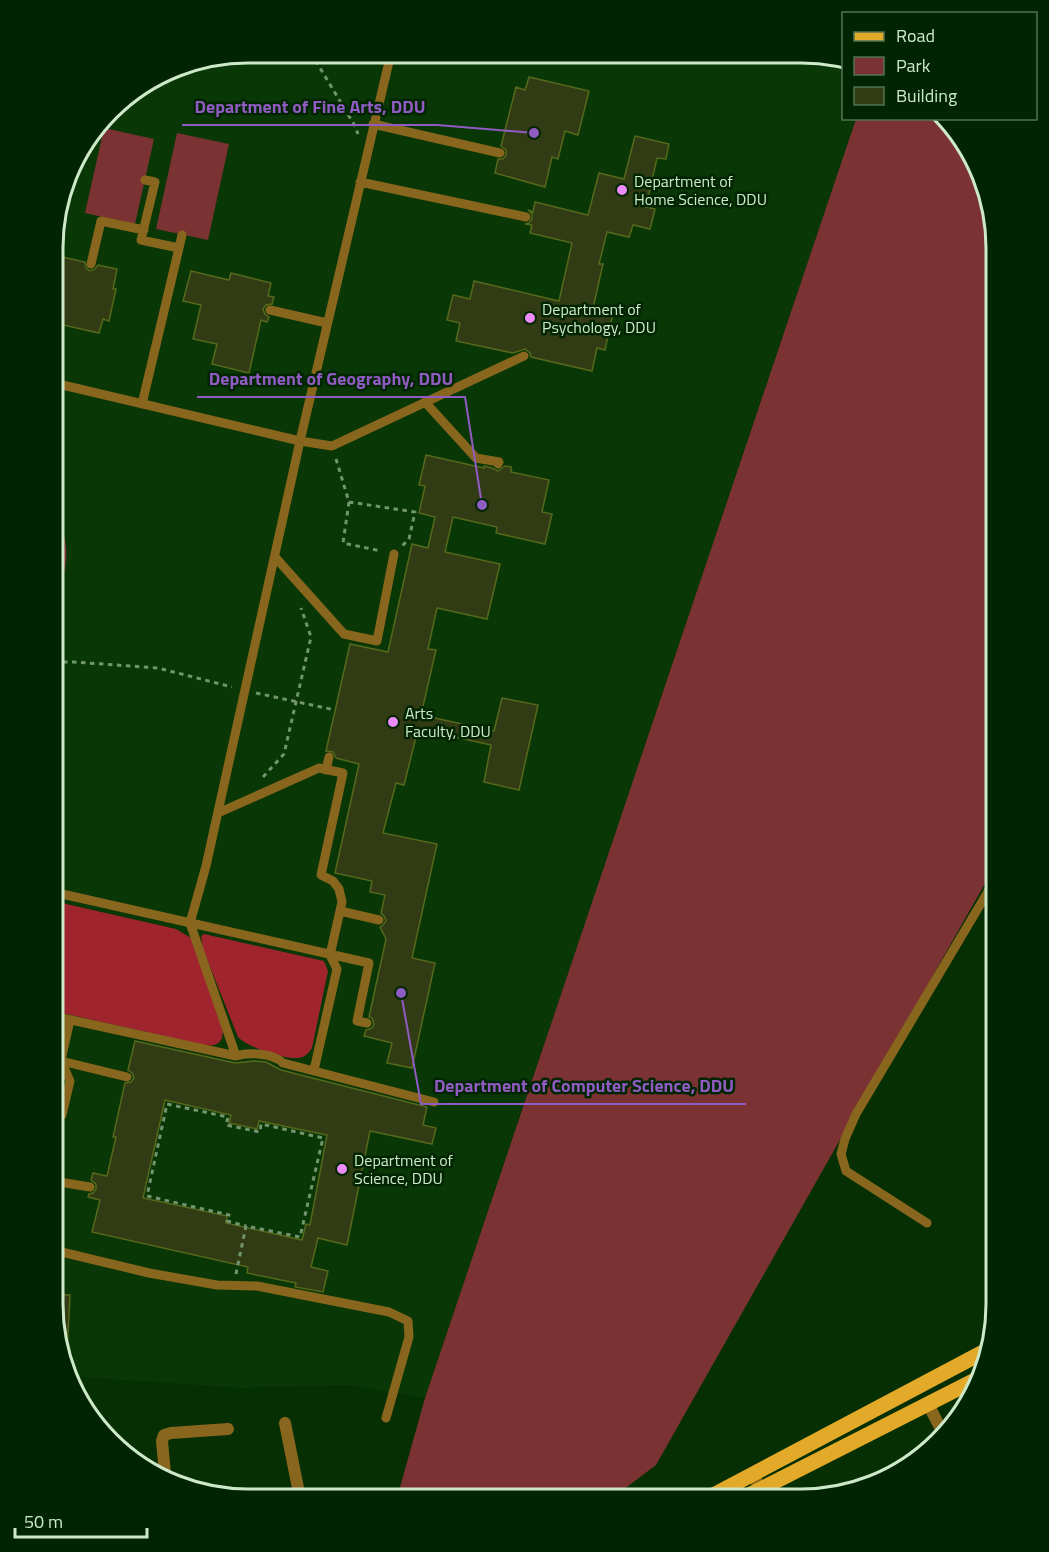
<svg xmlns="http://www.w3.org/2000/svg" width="1049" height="1552" font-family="'Titillium Web',sans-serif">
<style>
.built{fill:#093706}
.green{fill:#7b3232}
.forest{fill:#9f242e}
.building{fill:#323c14;stroke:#56681c;stroke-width:1.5;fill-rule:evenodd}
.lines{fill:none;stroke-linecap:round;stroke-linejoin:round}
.path{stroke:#72946f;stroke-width:3;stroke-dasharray:4.5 4.5;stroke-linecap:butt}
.service{stroke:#89661d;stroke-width:9}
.minor{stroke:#89661d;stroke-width:12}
.primary{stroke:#e3aa29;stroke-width:15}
.poi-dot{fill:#ec8cfb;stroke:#002500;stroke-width:2}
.labels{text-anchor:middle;stroke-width:5;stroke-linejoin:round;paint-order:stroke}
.poi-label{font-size:16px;fill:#cde9ca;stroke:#002500;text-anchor:start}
.rim{fill:none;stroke:#cde9ca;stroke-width:3}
.leader{fill:none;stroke:#905bc2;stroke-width:2}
.callout-dot{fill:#905bc2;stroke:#002500;stroke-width:2}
.callout-label{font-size:18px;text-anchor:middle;font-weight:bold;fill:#905bc2;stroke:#002500;stroke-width:5;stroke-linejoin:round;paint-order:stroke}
</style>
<rect width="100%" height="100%" fill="#062f04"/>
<path class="built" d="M 248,53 L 827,54 L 843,61 L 844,118 L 856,119 L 425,1398 L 349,1385 L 240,1388 L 67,1376 L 53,1304 L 54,222 L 78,150 L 119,101 L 185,63 Z"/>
<path class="green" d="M 856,119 L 940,119 L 982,173 L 996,248 L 996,864 L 656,1465 L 611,1499 L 397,1498 L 425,1398 Z
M 104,128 L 154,139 L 135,224 L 85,213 Z
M 177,133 L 229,144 L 208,240 L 156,229 Z
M 54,504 C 69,544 72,560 54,600 Z"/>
<path class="forest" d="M 53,901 L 176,929 L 191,938 L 223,1029 C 223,1043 217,1047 204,1045 L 53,1011 Z
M 204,934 L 324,961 L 328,971 L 312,1048 C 308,1054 304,1058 297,1058 C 284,1059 247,1047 238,1037 L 203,949 L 201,936 Z"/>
<path class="building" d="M 529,77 L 589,91 L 578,135 L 565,131 L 558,159 L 552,157 L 545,187 L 495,173 L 498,159 L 503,159 L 506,155 L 506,150 L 501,146 L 516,87 L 525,90 Z
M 635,136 L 669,144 L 666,159 L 657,158 L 646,207 L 655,209 L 650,229 L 633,225 L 629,237 L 607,232 L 599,264 L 603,264 L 593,308 L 613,313 L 605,350 L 597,348 L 592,371 L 531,357 L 530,353 L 525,349 L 513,353 L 456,341 L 460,323 L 447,320 L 453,295 L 470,299 L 474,281 L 559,301 L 572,243 L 530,233 L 532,225 L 525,224 L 529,223 L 532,219 L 532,214 L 528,210 L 533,212 L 535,202 L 588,215 L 599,173 L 624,179 Z
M 54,255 L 85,262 L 86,268 L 90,271 L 95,269 L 98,265 L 117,269 L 113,289 L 116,289 L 109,321 L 103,319 L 99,333 L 54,323 Z
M 191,271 L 229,280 L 231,273 L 271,283 L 268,296 L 274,297 L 272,304 L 266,305 L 263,309 L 265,314 L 269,317 L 267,322 L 261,320 L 249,373 L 212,364 L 217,344 L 193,339 L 201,305 L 183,301 Z
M 426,455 L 484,468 L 484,466 L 492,468 L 498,471 L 505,466 L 511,467 L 511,472 L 549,480 L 542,512 L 552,514 L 545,544 L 496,533 L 497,527 L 453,517 L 445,552 L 500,564 L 487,619 L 437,608 L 428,649 L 436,650 L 421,715 L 494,731 L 502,698 L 538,705 L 519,790 L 484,782 L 491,745 L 418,729 L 404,785 L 396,783 L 383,833 L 437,844 L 412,958 L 435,963 L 412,1068 L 387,1063 L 392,1043 L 364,1036 L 366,1030 L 372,1028 L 374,1024 L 372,1018 L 369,1017 L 386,939 L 380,927 L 383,925 L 386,921 L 384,916 L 381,913 L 385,895 L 370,892 L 372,881 L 335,873 L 359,764 L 336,758 L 333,752 L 326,751 L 350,644 L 388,652 L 412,544 L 428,548 L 435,517 L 419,513 L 425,486 L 419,485 Z
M 135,1041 L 235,1063 L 254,1061 L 266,1062 L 281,1070 L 427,1107 L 423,1125 L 436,1128 L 432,1144 L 370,1131 L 347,1245 L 318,1238 L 311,1267 L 328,1271 L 323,1292 L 295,1287 L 296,1283 L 247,1273 L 248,1267 L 92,1232 L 100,1200 L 88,1197 L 89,1194 L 93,1193 L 96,1189 L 96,1184 L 91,1180 L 93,1173 L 107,1176 L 116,1137 L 113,1137 L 125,1083 L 131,1082 L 134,1078 L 132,1073 L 128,1070 ZM 165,1100 L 231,1115 L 229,1123 L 257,1129 L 259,1121 L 327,1135 L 310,1225 L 306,1224 L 302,1240 L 226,1223 L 227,1216 L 143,1198 Z
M 53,1294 L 70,1295 L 67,1353 L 62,1354 L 52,1304 Z"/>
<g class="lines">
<path class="path" d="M 311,53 L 355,126 L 358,134
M 336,459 L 349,502 L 343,543 L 381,551
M 349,502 L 415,512 L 409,539 L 402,546
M 54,662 L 74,662 L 158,668 L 232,687
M 256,693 L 335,710
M 263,777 L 284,754 L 311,637 L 301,608
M 236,1274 L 246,1226 L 300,1237 L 323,1138 L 261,1124 L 260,1132 L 226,1125 L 228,1117 L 167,1104 L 147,1196 L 229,1215 L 227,1221 L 246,1226"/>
<path class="service" d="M 373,124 L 500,153
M 360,182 L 526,217
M 179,248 L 182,235
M 91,264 L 101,221 L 144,230
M 270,310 L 327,323
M 54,383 L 300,441 L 332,446 L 524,356
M 425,402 L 476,458 L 499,462 L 498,464
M 142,404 L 179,248 L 141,240 L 155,182 L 145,180
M 275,557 L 344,634 L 377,641 L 394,554
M 326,770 L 329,757
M 218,813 L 319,768 L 343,773 L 321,875 L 333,881 L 339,889 L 342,902 L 330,955 L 337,969 L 314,1070
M 53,892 L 369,963 L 357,1021 L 367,1023
M 340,911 L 379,920
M 53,1016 L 236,1056 C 249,1052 273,1053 283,1063 L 434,1102
M 236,1056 L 190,923 L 206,866 L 300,441 L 391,53
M 61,1061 L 127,1077
M 57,1078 L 70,1020
M 53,1123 L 62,1115 L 70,1081 L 61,1061
M 53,1181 L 90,1187
M 927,1223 L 846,1171 L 841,1154 L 845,1139 L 856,1114 L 996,878
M 53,1250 L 149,1273 L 217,1285 L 257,1286 L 389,1312 L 408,1321 L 409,1337 L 386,1418"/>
<path class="minor" d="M 928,1404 L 943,1433
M 285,1423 L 300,1498
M 754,1473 L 762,1499
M 165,1474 L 162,1441 L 164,1435 L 171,1433 L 228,1429"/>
<path class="primary" d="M 706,1499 L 989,1349
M 741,1499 L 983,1376"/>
</g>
<g class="poi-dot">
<circle cx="622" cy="190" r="6"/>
<circle cx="530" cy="318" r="6"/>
<circle cx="393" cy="722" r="6"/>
<circle cx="342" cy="1169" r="6"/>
</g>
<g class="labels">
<g class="poi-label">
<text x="634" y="187">Department of<tspan x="634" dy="18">Home Science, DDU</tspan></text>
<text x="542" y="315">Department of<tspan x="542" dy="18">Psychology, DDU</tspan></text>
<text x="405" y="719">Arts<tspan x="405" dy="18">Faculty, DDU</tspan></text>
<text x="354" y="1166">Department of<tspan x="354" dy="18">Science, DDU</tspan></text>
</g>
</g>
<path d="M0 0H1049V1552H0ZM248 63H801A185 185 0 0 1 986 248V1304A185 185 0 0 1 801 1489H248A185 185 0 0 1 63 1304V248A185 185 0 0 1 248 63Z" fill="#002500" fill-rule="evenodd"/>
<path class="rim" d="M248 63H801A185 185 0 0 1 986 248V1304A185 185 0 0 1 801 1489H248A185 185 0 0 1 63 1304V248A185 185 0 0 1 248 63Z"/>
<path class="leader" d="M534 133L437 125H182M482 505L465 397H197M401 993L421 1104H746"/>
<g class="callout-dot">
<circle cx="534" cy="133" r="6"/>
<circle cx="482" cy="505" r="6"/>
<circle cx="401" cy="993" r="6"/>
</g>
<g class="callout-label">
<text x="310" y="113">Department of Fine Arts, DDU</text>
<text x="331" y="385">Department of Geography, DDU</text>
<text x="584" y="1092">Department of Computer Science, DDU</text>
</g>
<rect x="842" y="12" width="195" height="108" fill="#002500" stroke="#527351" stroke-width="1.5"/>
<rect x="854" y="32" width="30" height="9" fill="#e3aa29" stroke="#527351" stroke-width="1.5"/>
<text x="896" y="42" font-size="18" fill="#cde9ca">Road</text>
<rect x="854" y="57" width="30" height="18" fill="#7b3232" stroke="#527351" stroke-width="1.5"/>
<text x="896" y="72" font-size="18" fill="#cde9ca">Park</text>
<rect x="854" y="87" width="30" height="18" fill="#323c14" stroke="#527351" stroke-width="1.5"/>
<text x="896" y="102" font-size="18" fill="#cde9ca">Building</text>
<path d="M15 1528v9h132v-9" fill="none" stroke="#cde9ca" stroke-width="3"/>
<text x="24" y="1528" font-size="18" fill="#cde9ca" stroke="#002500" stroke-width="4.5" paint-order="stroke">50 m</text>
</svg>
